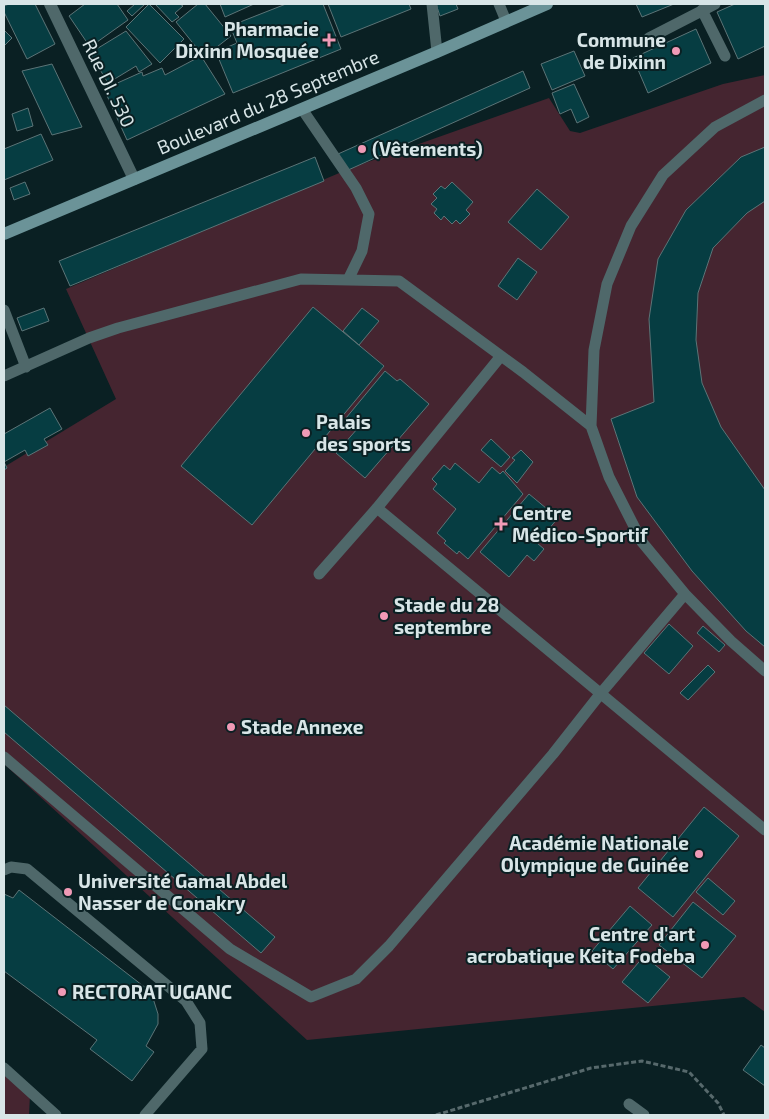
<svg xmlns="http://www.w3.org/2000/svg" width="769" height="1119" font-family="'Exo 2',sans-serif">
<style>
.green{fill:#452530}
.building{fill:#063d42;stroke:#5c7477}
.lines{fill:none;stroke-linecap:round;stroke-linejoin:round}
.path{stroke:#57696c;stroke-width:3;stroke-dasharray:5 2.5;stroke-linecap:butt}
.lane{stroke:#4f686a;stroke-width:11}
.street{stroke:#4f686a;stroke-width:12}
.secondary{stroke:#6b9398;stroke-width:12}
.poi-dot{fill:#f09ab6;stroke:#0a2023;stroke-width:2}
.labels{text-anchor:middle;stroke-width:4;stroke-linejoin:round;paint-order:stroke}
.poi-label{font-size:19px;font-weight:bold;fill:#d8e5e7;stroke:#0a2023;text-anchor:start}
.street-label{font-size:19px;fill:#d8e5e7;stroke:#0a2023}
</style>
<rect width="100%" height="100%" fill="#0a2023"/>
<path class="green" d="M 765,75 L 765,1012 L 744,997 L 307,1040 L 4,764 L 4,467 L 116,399 L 66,289 L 351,168 L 549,98 L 570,131 L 580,133 L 723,84 Z
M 4,1071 L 30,1095 L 29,1115 L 4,1115 Z"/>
<path class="building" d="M 9,4 L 35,4 L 55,44 L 27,59 L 4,12 L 4,6 Z
M 85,4 L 117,4 L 128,20 L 90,47 L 69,16 Z
M 135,4 L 145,4 L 132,16 L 127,11 Z
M 149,4 L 184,39 L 160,63 L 126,27 Z
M 155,4 L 180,4 L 183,6 L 175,13 L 179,17 L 172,22 Z
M 198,4 L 205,4 L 231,36 L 204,57 L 176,22 Z
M 220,4 L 254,4 L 225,17 Z
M 286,4 L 323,4 L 341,49 L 233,93 L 216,52 L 237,43 L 230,26 Z
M 328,4 L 409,4 L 411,9 L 341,37 Z
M 436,4 L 456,4 L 458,9 L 440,16 Z
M 636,4 L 674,4 L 642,17 Z
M 735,4 L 765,4 L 765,46 L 738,59 L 717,12 Z
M 696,29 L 711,63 L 648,93 L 633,58 Z
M 4,30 L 12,38 L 4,46 Z
M 126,31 L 152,64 L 139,72 L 136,66 L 108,83 L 90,53 Z
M 574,51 L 585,76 L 552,90 L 541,64 Z
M 201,56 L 225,94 L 127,140 L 104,89 L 142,72 L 143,76 L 162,68 L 165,75 Z
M 52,64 L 82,127 L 52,135 L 22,71 Z
M 523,71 L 530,88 L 346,171 L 338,154 Z
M 574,84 L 589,117 L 577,123 L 571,109 L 560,114 L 552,93 Z
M 28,108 L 33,126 L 17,131 L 12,114 Z
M 41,134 L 53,160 L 4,180 L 4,149 Z
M 765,147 L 765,201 L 747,213 L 713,248 L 698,293 L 696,340 L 702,383 L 721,427 L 765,490 L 765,647 L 746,631 L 692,571 L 637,497 L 611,419 L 654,402 L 649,319 L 658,259 L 686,210 L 741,157 Z
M 315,157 L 324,181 L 70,286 L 59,261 Z
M 25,182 L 30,194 L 14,200 L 10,188 Z
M 452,182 L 473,202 L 466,210 L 470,214 L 460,224 L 456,220 L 452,224 L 444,216 L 441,220 L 434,213 L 437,209 L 431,204 L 437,198 L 433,194 L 441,186 L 445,189 Z
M 537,189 L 569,217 L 541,250 L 508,222 Z
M 518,258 L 537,272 L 517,300 L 498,286 Z
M 313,307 L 384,366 L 252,525 L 181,466 Z
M 44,308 L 49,321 L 22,331 L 17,318 Z
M 362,308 L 379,321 L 359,345 L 343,331 Z
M 385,371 L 397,381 L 400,379 L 429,404 L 365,478 L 336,453 L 358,428 L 346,418 Z
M 50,408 L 62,429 L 44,439 L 48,445 L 28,456 L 25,450 L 4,462 L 7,468 L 4,470 L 4,434 Z
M 491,439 L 510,457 L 501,467 L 481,450 Z
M 521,450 L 533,462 L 517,483 L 505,471 L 515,460 L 512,458 Z
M 455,463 L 479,483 L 492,467 L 500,474 L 503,471 L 523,494 L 468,559 L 459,551 L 457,554 L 444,543 L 446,541 L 437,533 L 456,509 L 433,489 L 437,484 L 432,479 L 444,465 L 450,470 Z
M 529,494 L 558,518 L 537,543 L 544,549 L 534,561 L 527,555 L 509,577 L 480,552 Z
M 669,624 L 693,646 L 669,674 L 644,653 Z
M 703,626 L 725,645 L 719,652 L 697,633 Z
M 708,665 L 715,672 L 688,700 L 680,693 Z
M 4,705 L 275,937 L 261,953 L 4,732 Z
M 704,807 L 739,836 L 673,917 L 638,888 Z
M 708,878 L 735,901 L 723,915 L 696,892 Z
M 19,890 L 151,992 L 158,1014 L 158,1024 L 146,1046 L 154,1052 L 132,1081 L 90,1049 L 97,1040 L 4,971 L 4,894 L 13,898 Z
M 693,902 L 736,936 L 702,978 L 659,945 Z
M 630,906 L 652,925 L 613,969 L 592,951 Z
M 644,956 L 670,977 L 648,1003 L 622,982 Z
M 761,1045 L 765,1048 L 765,1086 L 743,1070 Z"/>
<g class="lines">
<path class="path" d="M 436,1115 L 591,1068 L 642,1061 L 689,1072 L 718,1103 L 724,1115"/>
<path class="lane" d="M 432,4 L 437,52
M 499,4 L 506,21
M 702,10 L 725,56
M 649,38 L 715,4
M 302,109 L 356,188 L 369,214 L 362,251 L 348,280
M 4,310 L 26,367
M 4,376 L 89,338 L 118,328 L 301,279 L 399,281 L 523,372 L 591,426 L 609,477 L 642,542 L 685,594 L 731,641 L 765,671
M 591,426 L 594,350 L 607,284 L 631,226 L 663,175 L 715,127 L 765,100
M 377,508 L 765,830
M 319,574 L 377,508 L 501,356
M 4,757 L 230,949 L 311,997 L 356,979 L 389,946 L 553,754 L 601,693 L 685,594
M 4,870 L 11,867 L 27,869 L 186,1001 L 200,1023 L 202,1049 L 145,1115
M 4,1068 L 56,1115
M 629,1104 L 644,1115"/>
<path class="street" d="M 50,4 L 134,179"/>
<path class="secondary" d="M 4,234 L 437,52 L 547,4"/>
</g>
<g class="poi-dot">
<path d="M326.5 32.5h5v5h5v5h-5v5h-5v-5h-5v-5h5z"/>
<circle cx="676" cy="51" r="5"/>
<circle cx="362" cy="149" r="5"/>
<circle cx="306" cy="433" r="5"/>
<path d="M498.5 516.5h5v5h5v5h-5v5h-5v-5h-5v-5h5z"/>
<circle cx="384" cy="616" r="5"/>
<circle cx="231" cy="727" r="5"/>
<circle cx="699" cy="854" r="5"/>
<circle cx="68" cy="892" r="5"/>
<circle cx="705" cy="945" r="5"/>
<circle cx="62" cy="992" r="5"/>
</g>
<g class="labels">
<g class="poi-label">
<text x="319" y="36" text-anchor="end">Pharmacie<tspan x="319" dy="22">Dixinn Mosquée</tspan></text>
<text x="666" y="47" text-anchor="end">Commune<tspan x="666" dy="22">de Dixinn</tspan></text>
<text x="372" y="156">(Vêtements)</text>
<text x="316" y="429">Palais<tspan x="316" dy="22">des sports</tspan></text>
<text x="512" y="520">Centre<tspan x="512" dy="22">Médico-Sportif</tspan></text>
<text x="394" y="612">Stade du 28<tspan x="394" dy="22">septembre</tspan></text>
<text x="241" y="734">Stade Annexe</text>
<text x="689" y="850" text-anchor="end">Académie Nationale<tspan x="689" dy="22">Olympique de Guinée</tspan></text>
<text x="78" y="888">Université Gamal Abdel<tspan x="78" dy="22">Nasser de Conakry</tspan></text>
<text x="695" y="941" text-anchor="end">Centre d'art<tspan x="695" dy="22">acrobatique Keita Fodeba</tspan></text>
<text x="72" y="999">RECTORAT UGANC</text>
</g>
<g class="street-label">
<text transform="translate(109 83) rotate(64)" y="7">Rue DI. 530</text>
<text transform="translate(268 102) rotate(-23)" y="7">Boulevard du 28 Septembre</text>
</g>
</g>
<rect width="769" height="1119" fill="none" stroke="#d8e5e7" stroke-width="10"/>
</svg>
